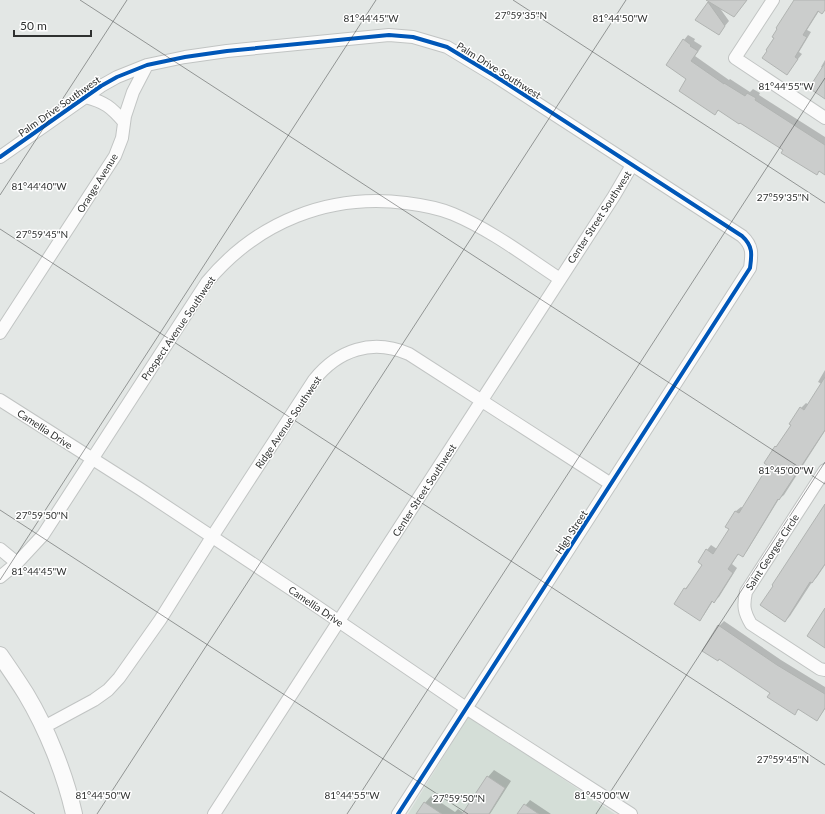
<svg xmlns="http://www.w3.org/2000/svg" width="825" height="814" font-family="Lato,sans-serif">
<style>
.built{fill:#d4ded7}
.shadow{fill:#0003}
.building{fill:#cbcdcc;stroke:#b1b4b2}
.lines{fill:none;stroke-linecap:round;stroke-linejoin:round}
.street-casing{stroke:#c1c4c3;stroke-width:14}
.secondary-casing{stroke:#c1c4c3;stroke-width:18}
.street{stroke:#fbfbfb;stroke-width:12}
.secondary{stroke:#fbfbfb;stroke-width:16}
.cycleway-casing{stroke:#fff;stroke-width:6}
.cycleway{stroke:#0057b8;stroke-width:4}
.ticks{fill:none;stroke:#2f3130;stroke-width:1;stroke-opacity:0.45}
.labels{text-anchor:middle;stroke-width:3;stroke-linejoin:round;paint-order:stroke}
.street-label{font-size:10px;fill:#2f3130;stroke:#fff}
.ticks-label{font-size:10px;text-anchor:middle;fill:#2f3130;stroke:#fff;stroke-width:3;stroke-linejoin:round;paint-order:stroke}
</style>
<rect width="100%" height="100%" fill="#e3e7e5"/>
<path class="built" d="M 468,717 L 532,758 L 615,814 L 408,814 Z"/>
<path class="shadow" d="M 710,0 L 747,0 L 739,10 L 719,7 L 729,21 L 719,33 L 697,19 Z
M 795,0 L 825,0 L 825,10 L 822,13 L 819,11 L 807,30 L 811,32 L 799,52 L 802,54 L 787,73 L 775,37 Z
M 688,35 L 695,39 L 694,41 L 702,46 L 695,56 L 729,80 L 730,79 L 750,92 L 753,89 L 760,93 L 759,95 L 825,137 L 825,174 L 820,171 L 816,174 L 784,150 L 719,110 L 715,113 L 688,79 L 684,40 Z
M 825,60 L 825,97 L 823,68 L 821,67 Z
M 825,370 L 825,431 L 784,495 L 779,499 L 747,551 L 743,555 L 739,553 L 732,564 L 737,568 L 719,597 L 714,601 L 713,601 L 704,615 L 699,620 L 685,589 L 689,584 L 690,585 L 703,565 L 707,550 L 711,545 L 717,549 L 731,529 L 727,526 L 736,511 L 741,507 L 744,508 L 770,465 L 776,447 L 792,424 L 801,408 L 806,403 L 809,405 L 822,384 L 818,382 Z
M 825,506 L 825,565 L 817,577 L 812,582 L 790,616 L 785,621 Z
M 724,621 L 781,660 L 825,687 L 825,709 L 817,720 L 799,709 L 794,713 L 771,693 L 719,626 Z
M 494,770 L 511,781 L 490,814 L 418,814 L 425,803 L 431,796 L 455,812 L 458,809 L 464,813 L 488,777 Z
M 530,800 L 551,814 L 518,814 Z"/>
<path class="building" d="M 706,0 L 747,0 L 734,17 Z
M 794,0 L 825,0 L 825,10 L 822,14 L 818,11 L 803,35 L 807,37 L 795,57 L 798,59 L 787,75 L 762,58 L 767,51 L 766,50 L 774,38 L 772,37 L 777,29 L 776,28 Z
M 708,2 L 725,26 L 719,35 L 695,20 Z
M 683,39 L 691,45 L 690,46 L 698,51 L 691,61 L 724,84 L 724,83 L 745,96 L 747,93 L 756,98 L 755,100 L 825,145 L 825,175 L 819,171 L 817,175 L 781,153 L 783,150 L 740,123 L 739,124 L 718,110 L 715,115 L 679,91 L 686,79 L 666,65 Z
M 825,63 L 825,99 L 809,88 Z
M 825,377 L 825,430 L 779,500 L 778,499 L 743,557 L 738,554 L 728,569 L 733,573 L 714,603 L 712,601 L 700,621 L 674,604 L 684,588 L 686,589 L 702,565 L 698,562 L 706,549 L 713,554 L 729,529 L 725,527 L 735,511 L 739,513 L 768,466 L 764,463 L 775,446 L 776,447 L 791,425 L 789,424 L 800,407 L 804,410 Z
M 825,504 L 825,564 L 812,583 L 810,582 L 785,622 L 760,605 L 773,586 L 772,585 Z
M 825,608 L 825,648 L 807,636 Z
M 718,625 L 777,665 L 825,694 L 825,708 L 817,721 L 798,709 L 795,715 L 767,697 L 770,693 L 719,659 L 718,661 L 702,651 Z
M 487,776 L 505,788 L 489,814 L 462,814 Z
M 424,802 L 442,814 L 416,814 Z
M 524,804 L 539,814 L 517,814 Z"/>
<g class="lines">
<defs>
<path id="street" d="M 773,0 L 735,58 L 825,118
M 85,97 C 105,102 111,107 124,122
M 0,157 L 101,86 L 117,77 L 147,65 L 185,57 L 227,51 L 389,35 L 413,37 L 447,47 L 495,76 L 742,236 C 753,246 752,254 750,268 L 398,814
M 0,333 L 115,156 L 122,138 L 125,116 L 133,92 L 147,65
M 0,400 L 140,489 L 306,599 L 466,708 L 631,814
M 825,470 L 746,592 C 743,606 744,612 751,624 L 820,669 L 825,670
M 0,549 L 17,563
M 0,577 L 17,563 L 43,535 L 207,282 C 257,222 329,193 406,203 C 422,205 439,208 453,214 C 491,230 525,256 560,279
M 44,727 L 94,700 L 108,690 L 119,678 L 160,620 L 212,537 L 314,380 C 338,350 372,338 409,354 L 611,484
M 214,814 L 614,196 L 632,165"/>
<path id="secondary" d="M 0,655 C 9,668 18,681 26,694 C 47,729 65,774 74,814"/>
</defs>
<use href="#street" class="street-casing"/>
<use href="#secondary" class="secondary-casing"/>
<use href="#street" class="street"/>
<use href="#secondary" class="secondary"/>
<defs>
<path id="cycleway" d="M 0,157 L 101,86 L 117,77 L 147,65 L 185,57 L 227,51 L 389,35 L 413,37 L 447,47 L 495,76 L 742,236 C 753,246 752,254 750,268 L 398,814"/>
</defs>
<use href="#cycleway" class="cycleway-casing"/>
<use href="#cycleway" class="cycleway"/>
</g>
<path class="ticks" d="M 80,0 L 825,484M 513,0 L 825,203M 0,195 L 127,0M 0,229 L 825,765M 0,510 L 468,814M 0,580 L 376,0M 0,791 L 35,814M 97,814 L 626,0M 347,814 L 825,78M 596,814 L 825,462"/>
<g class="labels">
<g class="street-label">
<text transform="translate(499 70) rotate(32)" y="4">Palm Drive Southwest</text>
<text transform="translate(59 106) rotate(-35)" y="4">Palm Drive Southwest</text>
<text transform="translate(97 183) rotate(-58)" y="4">Orange Avenue</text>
<text transform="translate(599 217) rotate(-57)" y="4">Center Street Southwest</text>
<text transform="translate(178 328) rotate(-56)" y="4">Prospect Avenue Southwest</text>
<text transform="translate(288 422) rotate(-56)" y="4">Ridge Avenue Southwest</text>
<text transform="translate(45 429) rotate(33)" y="4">Camellia Drive</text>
<text transform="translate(424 490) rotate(-57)" y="4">Center Street Southwest</text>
<text transform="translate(571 532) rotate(-57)" y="4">High Street</text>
<text transform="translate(772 552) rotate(-57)" y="4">Saint Georges Circle</text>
<text transform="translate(316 606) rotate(34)" y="4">Camellia Drive</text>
</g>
</g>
<g class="ticks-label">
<text x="521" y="19">27°59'35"N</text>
<text x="371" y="22">81°44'45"W</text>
<text x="620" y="22">81°44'50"W</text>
<text x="786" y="90">81°44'55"W</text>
<text x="39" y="190">81°44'40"W</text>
<text x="783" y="201">27°59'35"N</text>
<text x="42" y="238">27°59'45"N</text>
<text x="786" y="474">81°45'00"W</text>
<text x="42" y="519">27°59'50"N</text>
<text x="39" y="575">81°44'45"W</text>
<text x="783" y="763">27°59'45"N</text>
<text x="103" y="799">81°44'50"W</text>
<text x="352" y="799">81°44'55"W</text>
<text x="602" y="799">81°45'00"W</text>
<text x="459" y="802">27°59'50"N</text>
</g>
<path d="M14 30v6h77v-6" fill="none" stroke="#2f3130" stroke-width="2"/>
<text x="20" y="30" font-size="12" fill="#2f3130" stroke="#ffffff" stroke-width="3" paint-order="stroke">50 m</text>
</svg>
